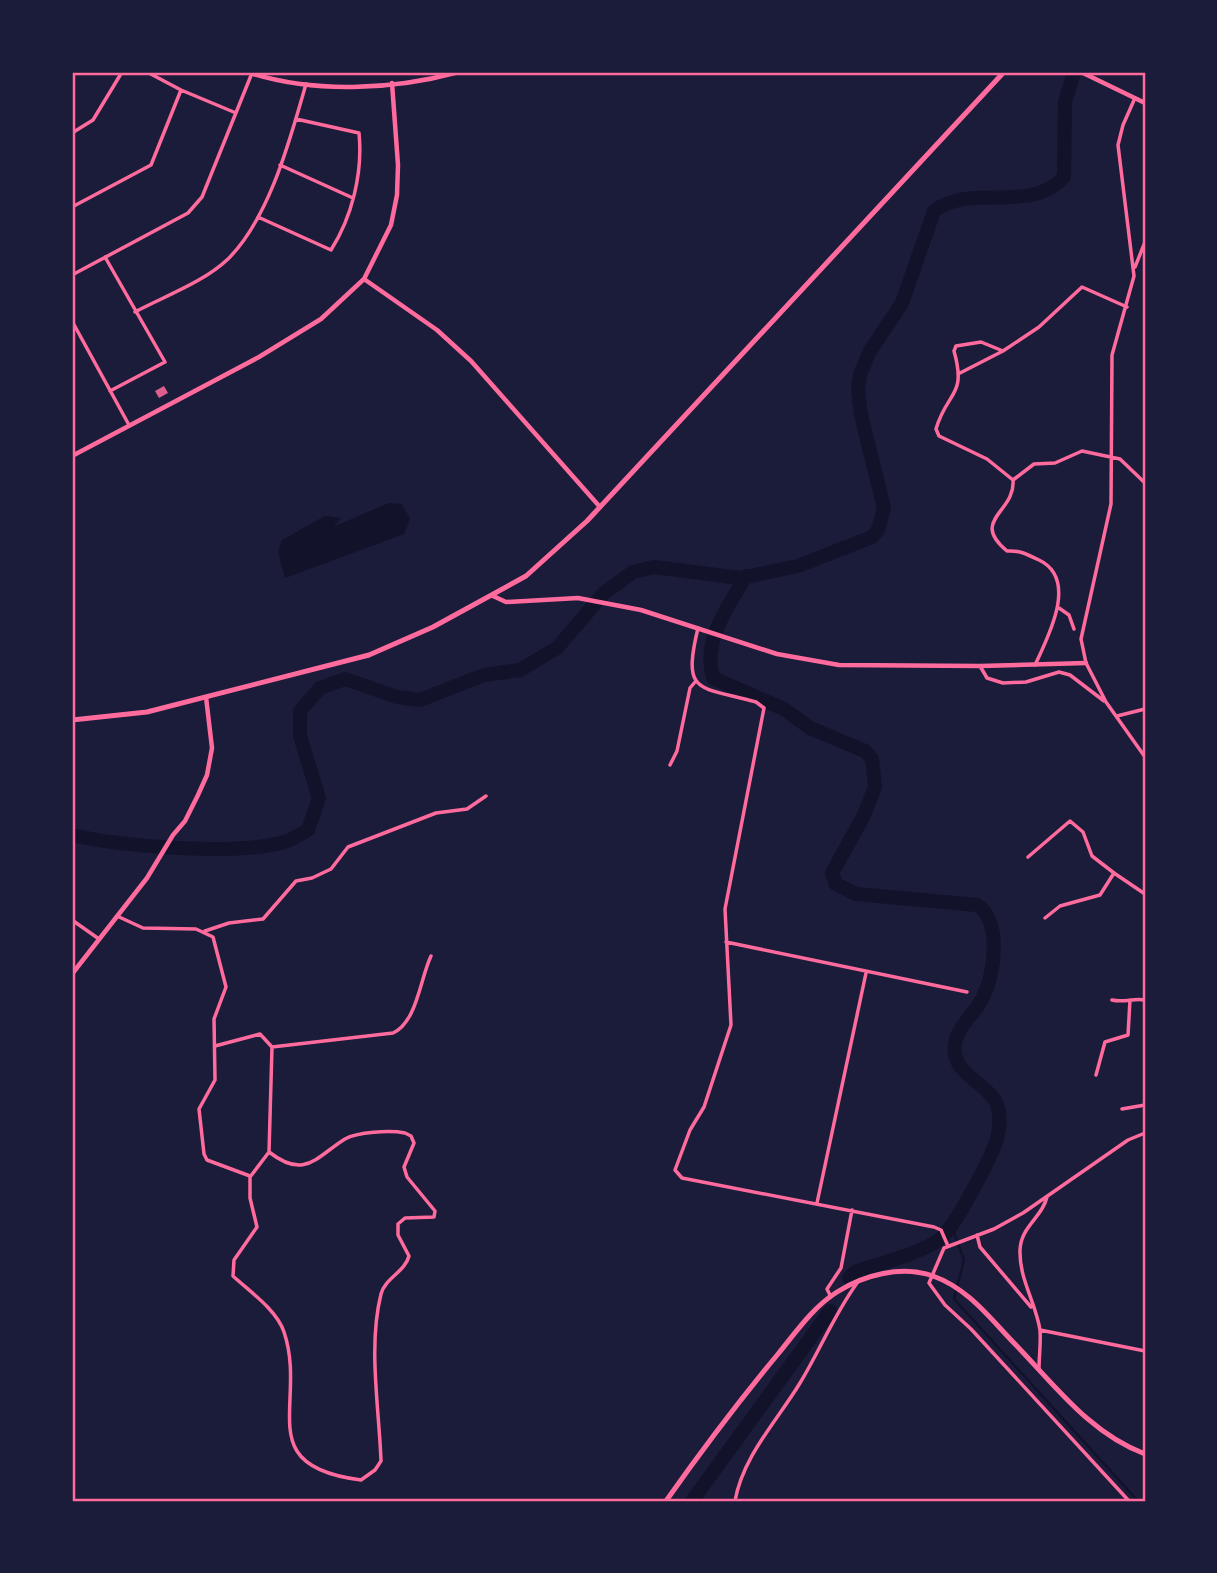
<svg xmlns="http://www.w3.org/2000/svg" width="1217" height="1573" font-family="Arial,sans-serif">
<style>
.water{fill:#12122b}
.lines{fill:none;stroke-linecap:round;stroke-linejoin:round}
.stream{stroke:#12122b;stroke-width:2.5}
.river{stroke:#12122b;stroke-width:14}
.building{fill:#dd5f8e}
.minor{stroke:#ff6b9d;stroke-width:3.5}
.tertiary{stroke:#ff6b9d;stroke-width:4.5}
.primary{stroke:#ff6b9d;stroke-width:5}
.trunk{stroke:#ff6b9d;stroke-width:5}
.neatline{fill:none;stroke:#ff6b9d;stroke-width:2.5}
</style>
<rect width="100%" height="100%" fill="#1b1b3a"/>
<path class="water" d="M 389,503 L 402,504 L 410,519 L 404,534 L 285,578 L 278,552 L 282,540 L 325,516 L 341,518 L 333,527 Z"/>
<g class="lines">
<path class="stream" d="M 952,1227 L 964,1260 L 954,1299 L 1138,1501"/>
<path class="river" d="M 746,576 C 728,607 702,640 713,678 L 784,709 L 810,728 L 865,751 L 872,759 L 875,787 L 863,817 L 832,873 L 836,884 L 856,894 L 977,905 C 1002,921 995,976 982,999 C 975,1013 961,1023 956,1039 C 947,1073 983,1079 996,1102 C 1001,1113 1000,1128 997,1139 C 991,1158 954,1229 939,1240 C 916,1255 881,1263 855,1272 L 849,1278
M 72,835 C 118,846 238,856 284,842 C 292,840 300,834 308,830 L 319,798 L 300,736 L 300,711 L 320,688 L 345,679 L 397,697 L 420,700 L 484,675 L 520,670 L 557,648 L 604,593 L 633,572 L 654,567 L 740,578 L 798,566 L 872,537 L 878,530 L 884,508 L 861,415 L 858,389 L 860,374 L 870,351 L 902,303 L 934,211 C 973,182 1029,215 1064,177 L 1065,102 L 1074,72
M 692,1501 L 830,1311"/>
</g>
<path class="building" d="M 164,386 L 168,393 L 159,398 L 155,391 Z"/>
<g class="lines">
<path class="minor" d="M 147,72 L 181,90 L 236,113
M 1135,98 L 1123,125 L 1118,145 L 1134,276 L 1112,355 L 1111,504 L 1081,639 L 1086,663 L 1106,702 L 1145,757
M 72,133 L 93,120 L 122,72
M 280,165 L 353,198
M 72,207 L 151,165 L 181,90
M 258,217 L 331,250 C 352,217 363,173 359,133 L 296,119
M 105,257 L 165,362 L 110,391
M 1135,267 L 1145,242
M 72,275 L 188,213 L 202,197 L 252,73
M 135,312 C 165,296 204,282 228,259 C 270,217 290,139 306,84
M 72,321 L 129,425
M 1003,351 L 981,342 L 956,346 L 954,351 C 967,397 947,391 936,429 L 939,436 L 987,459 L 1013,480 C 1016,512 969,520 1007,551 C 1020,550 1028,555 1039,560 C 1079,579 1048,637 1035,665
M 960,373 L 1003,351 L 1039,327 L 1082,287 L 1127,307
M 1013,480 L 1034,464 L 1055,463 L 1082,451 L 1120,459 L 1145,483
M 1059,608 L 1069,615 L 1074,629
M 698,628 C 682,695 698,686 756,702 L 764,708 L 725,909 L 731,1025 L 704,1107 L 690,1130 L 675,1170 L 682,1178 L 934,1227 L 941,1230 L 948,1246
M 980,666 L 987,678 L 1003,683 L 1026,682 L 1059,672 L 1070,675 L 1104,701
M 1117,716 L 1145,709
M 670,765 L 677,751 L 690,688 L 695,682
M 1028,857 L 1070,821 L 1083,832 L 1092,856 L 1114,873 L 1100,895 L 1060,906 L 1045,918
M 1114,873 L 1145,894
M 117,916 L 143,928 L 196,929 L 213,937 L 226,987 L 214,1019 L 215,1080 L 199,1109 L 204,1154 L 207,1160 L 250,1176
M 72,920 L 99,939
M 205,931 L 229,923 L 263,919 L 296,881 L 312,878 L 331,869 L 348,847 L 436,813 L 467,809 L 486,796
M 726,942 L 967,992
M 1112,1000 C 1124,1003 1133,998 1145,1000
M 215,1046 L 260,1034 L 272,1047 L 269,1152 L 250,1177 L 250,1198 L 257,1227 L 234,1260 L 233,1276 C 249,1291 277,1310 284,1332 C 308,1403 250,1466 361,1480 L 375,1470 L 381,1461 C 379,1407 368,1346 381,1294 C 385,1278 405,1272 409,1256 L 398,1235 L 398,1224 L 405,1218 L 434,1217 L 435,1211 L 407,1177 L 404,1167 L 414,1143 L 411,1136 L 405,1133 C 390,1130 357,1132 345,1139 C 316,1157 305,1180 269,1152
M 272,1047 L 393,1033 C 417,1022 420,979 431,956
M 1096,1075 L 1105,1042 L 1128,1035 L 1130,1000
M 1122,1109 L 1145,1105
M 817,1203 L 866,973
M 977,1235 L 980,1247 L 1031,1307
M 831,1297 L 827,1289 L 841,1268 L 852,1210
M 1040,1330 L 1145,1351
M 1039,1369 C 1039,1357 1041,1342 1040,1330 C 1036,1303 1019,1279 1020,1250 C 1021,1226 1042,1218 1047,1197
M 735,1501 C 743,1456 777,1421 800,1383 C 820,1350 834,1315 857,1283
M 1129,1501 L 971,1329 L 945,1305 L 929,1283 L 944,1248 L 994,1229 L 1023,1213 L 1128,1140 L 1145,1133"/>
<path class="tertiary" d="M 247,72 C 313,94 393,90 459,72
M 1081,72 L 1145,103
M 364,279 L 437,330 L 471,361 L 600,507
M 72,456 L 259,357 L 321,319 L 364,279 L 391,225 L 397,195 L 398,165 L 392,83
M 493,596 L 506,602 L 578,598 L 641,610 L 777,654 L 839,665 L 980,666 L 1086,663
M 72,974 L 147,878 L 173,835 L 185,821 L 198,795 L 207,775 L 212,748 L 206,697"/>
<path class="primary" d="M 666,1501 C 702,1450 739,1401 778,1354 C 796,1332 813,1307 837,1292 C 864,1275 901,1265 933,1276 C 967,1288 989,1317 1013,1342 C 1054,1384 1089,1433 1145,1454"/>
<path class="trunk" d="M 72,720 L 147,712 L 369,655 L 433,627 L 526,576 L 587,521 L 1004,72"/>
</g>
<rect width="1217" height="1573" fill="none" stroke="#1b1b3a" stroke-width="147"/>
<rect x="74" y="74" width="1070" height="1426" class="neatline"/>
</svg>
